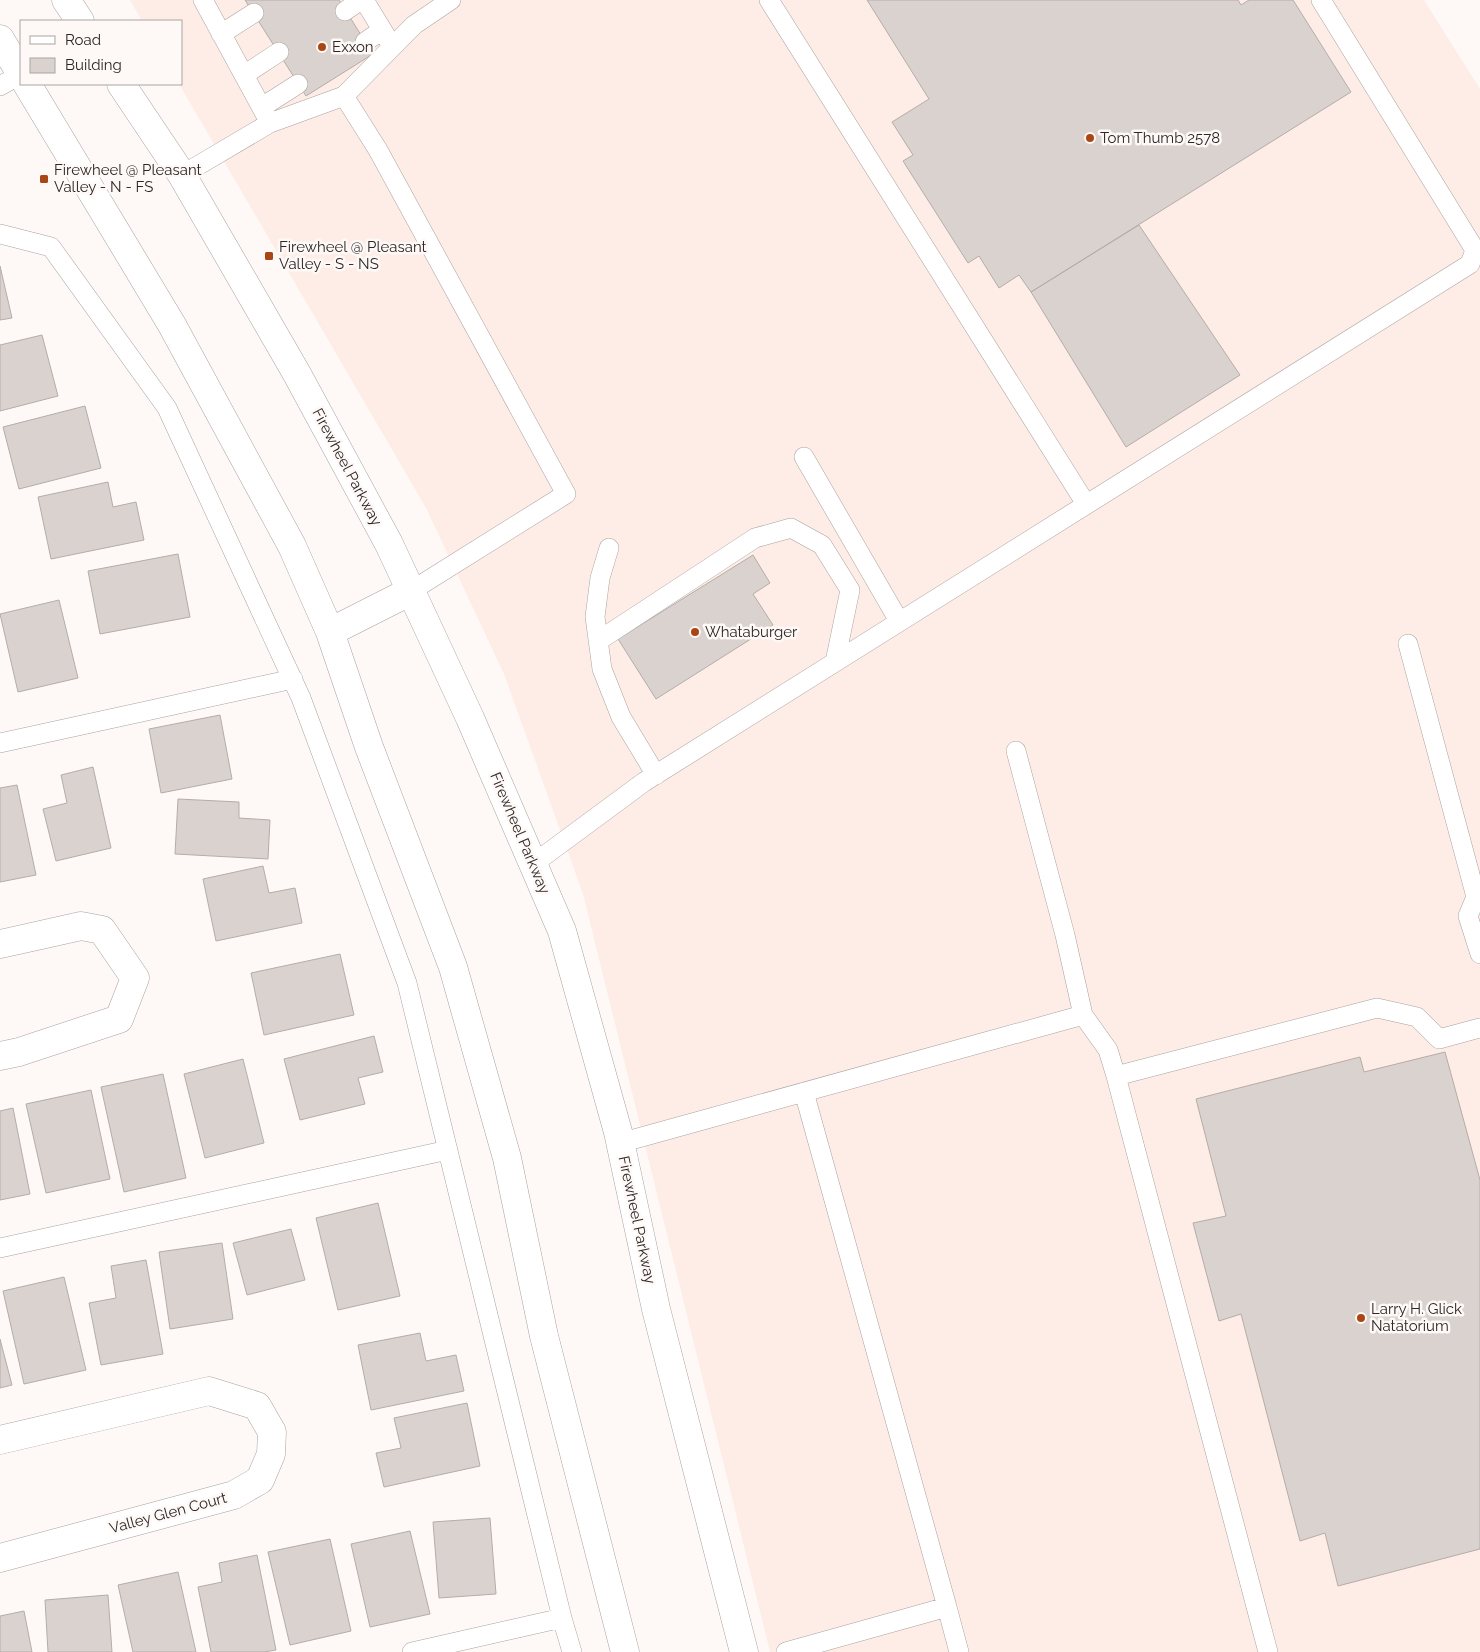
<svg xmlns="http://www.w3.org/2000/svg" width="1480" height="1652" font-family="Raleway,sans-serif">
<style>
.built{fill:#feede6}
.building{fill:#dad2ce;stroke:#b5aca9}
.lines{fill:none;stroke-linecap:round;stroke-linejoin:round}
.service-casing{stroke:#aaa29f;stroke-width:20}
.minor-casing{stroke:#aaa29f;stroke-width:29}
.secondary-casing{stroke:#aaa29f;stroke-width:29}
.service{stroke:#fff;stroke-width:19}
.minor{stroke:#fff;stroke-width:28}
.secondary{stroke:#fff;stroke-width:28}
.poi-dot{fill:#aa4615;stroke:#fef9f7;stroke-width:2}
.labels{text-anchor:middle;stroke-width:5;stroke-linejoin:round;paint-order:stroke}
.poi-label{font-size:15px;fill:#2a2726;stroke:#fef9f7;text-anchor:start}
.street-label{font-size:15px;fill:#2a2726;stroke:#fef9f7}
</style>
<rect width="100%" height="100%" fill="#fef9f7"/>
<path class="built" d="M 130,0 L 1424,0 L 1480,89 L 1480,1652 L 770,1652 L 583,894 L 504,674 L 426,508 L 179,84 L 181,84 L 181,21 L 142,21 Z"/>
<path class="building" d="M 245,0 L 339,0 L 373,54 L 306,96 Z
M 867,0 L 1238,0 L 1241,5 L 1249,0 L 1293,0 L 1351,92 L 1031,292 L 1019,275 L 999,288 L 979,256 L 968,263 L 903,161 L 913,155 L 892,122 L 929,99 Z
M 1139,225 L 1240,375 L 1126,447 L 1031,292 Z
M 0,266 L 12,318 L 0,320 Z
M 42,335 L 58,396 L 0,411 L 0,345 Z
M 85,406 L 101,468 L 19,489 L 3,427 Z
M 108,482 L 113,507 L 136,502 L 144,540 L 51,559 L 38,497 Z
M 178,554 L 190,617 L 100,634 L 88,571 Z
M 753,555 L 770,583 L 753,594 L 773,625 L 656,699 L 618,639 Z
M 59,600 L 78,678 L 18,692 L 0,614 Z
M 220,715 L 232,779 L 161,793 L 149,729 Z
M 93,767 L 111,848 L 56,861 L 43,809 L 67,803 L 61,775 Z
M 17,785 L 36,875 L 0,882 L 0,788 Z
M 178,799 L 239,802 L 239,818 L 270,820 L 268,859 L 175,854 Z
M 263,866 L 269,893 L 295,888 L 302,923 L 216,941 L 203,879 Z
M 340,954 L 354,1015 L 264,1035 L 251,973 Z
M 374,1036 L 383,1072 L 358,1078 L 365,1104 L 300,1120 L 284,1059 Z
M 1445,1052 L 1480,1180 L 1480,1549 L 1338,1586 L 1325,1533 L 1300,1541 L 1241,1314 L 1219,1321 L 1193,1223 L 1226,1216 L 1196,1099 L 1360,1057 L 1364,1072 Z
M 243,1059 L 264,1143 L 205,1158 L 184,1074 Z
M 163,1074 L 186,1178 L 124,1192 L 101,1087 Z
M 91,1090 L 110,1179 L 46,1193 L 26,1104 Z
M 13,1108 L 30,1194 L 0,1200 L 0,1111 Z
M 378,1203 L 400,1296 L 338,1310 L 316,1218 Z
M 291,1229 L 305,1280 L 247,1295 L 233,1243 Z
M 222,1243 L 233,1319 L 170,1329 L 159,1252 Z
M 146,1260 L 163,1354 L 101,1365 L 89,1303 L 116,1298 L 111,1266 Z
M 64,1277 L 86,1370 L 24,1384 L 3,1291 Z
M 420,1333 L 426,1361 L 456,1355 L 464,1391 L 371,1410 L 358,1345 Z
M 0,1339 L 12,1385 L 0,1388 Z
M 467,1403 L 480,1466 L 384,1487 L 376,1453 L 401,1448 L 394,1418 Z
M 490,1518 L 496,1594 L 439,1598 L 433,1522 Z
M 410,1531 L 430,1614 L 370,1627 L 351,1544 Z
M 330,1539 L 351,1631 L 290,1645 L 268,1552 Z
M 257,1555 L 276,1650 L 264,1652 L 211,1652 L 198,1587 L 222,1582 L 219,1563 Z
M 178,1572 L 196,1652 L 133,1652 L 118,1585 Z
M 108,1595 L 112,1652 L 48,1652 L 45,1600 Z
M 24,1611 L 32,1652 L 0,1652 L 0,1616 Z"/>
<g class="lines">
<defs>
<path id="service" d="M 364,0 L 392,46
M 769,0 L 1086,504
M 345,11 L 361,0
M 221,34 L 254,13
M 365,42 L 382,30
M 244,75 L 279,52
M 0,86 L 21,74
M 344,96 L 414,25 L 451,0
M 262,107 L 298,84
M 270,123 L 344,96 L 378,150 L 566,494 L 411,591
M 182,175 L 270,123 L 203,0
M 0,234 L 51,247 L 167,408 L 301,698 L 407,983 L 562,1618 L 572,1652
M 804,457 L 899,621
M 609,548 L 600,578 L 595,617 L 602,669 L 621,717 L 656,775
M 598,641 L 755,538 L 791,528 L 822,545 L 850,590 L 835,662
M 1408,644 L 1476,897 L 1468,916 L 1480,954
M 0,743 L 293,679
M 1016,751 L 1065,935 L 1083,1015
M 533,864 L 644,782 L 1470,264 L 1475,250 L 1321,0
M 1116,1076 L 1377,1008 L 1417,1017 L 1439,1039 L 1480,1028
M 804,1092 L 947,1607
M 620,1143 L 1083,1015 L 1108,1050 L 1116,1076 L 1268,1652
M 0,1248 L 448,1150
M 412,1652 L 562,1618
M 786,1652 L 947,1607 L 959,1652"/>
<path id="minor" d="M 0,944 L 81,926 L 102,930 L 135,978 L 119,1019 L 19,1052 L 0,1056
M 0,1440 L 209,1391 L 257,1406 L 272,1432 L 271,1454 L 260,1480 L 234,1495 L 0,1558"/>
<path id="secondary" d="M 66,0 L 80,21
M 0,39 L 21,74
M 27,84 L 172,325 L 292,546 L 330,632 L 369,747 L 453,967 L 507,1158 L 544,1336 L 625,1652
M 121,84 L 182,175 L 297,374 L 389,544 L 470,718 L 562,931 L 618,1132 L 656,1309 L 744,1652
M 330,632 L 411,591"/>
</defs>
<use href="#service" class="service-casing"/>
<use href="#minor" class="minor-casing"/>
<use href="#secondary" class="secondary-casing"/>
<use href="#service" class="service"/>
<use href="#minor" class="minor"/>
<use href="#secondary" class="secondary"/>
</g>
<g class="poi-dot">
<circle cx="322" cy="47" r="5"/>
<circle cx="1090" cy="138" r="5"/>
<rect x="39" y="174" width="10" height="10" rx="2.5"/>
<rect x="264" y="251" width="10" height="10" rx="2.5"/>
<circle cx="695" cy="632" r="5"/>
<circle cx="1361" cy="1318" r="5"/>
</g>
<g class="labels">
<g class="poi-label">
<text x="332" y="52">Exxon</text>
<text x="1100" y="143">Tom Thumb 2578</text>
<text x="54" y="175">Firewheel @ Pleasant<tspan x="54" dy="17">Valley - N - FS</tspan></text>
<text x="279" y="252">Firewheel @ Pleasant<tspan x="279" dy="17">Valley - S - NS</tspan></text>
<text x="705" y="637">Whataburger</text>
<text x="1371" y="1314">Larry H. Glick<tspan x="1371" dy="17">Natatorium</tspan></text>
</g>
<g class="street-label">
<text transform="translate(347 467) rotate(62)" y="5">Firewheel Parkway</text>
<text transform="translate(520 833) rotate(67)" y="5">Firewheel Parkway</text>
<text transform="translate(637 1220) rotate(78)" y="5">Firewheel Parkway</text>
<text transform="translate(168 1513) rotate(-15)" y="5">Valley Glen Court</text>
</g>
</g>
<rect x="20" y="20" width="162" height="65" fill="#fef9f7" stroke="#a9a5a3"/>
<rect x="30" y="36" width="25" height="8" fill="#ffffff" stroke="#a9a5a3"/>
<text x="65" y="45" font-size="15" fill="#2a2726">Road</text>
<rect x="30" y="58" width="25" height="15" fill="#dad2ce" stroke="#a9a5a3"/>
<text x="65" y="70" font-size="15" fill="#2a2726">Building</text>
</svg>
